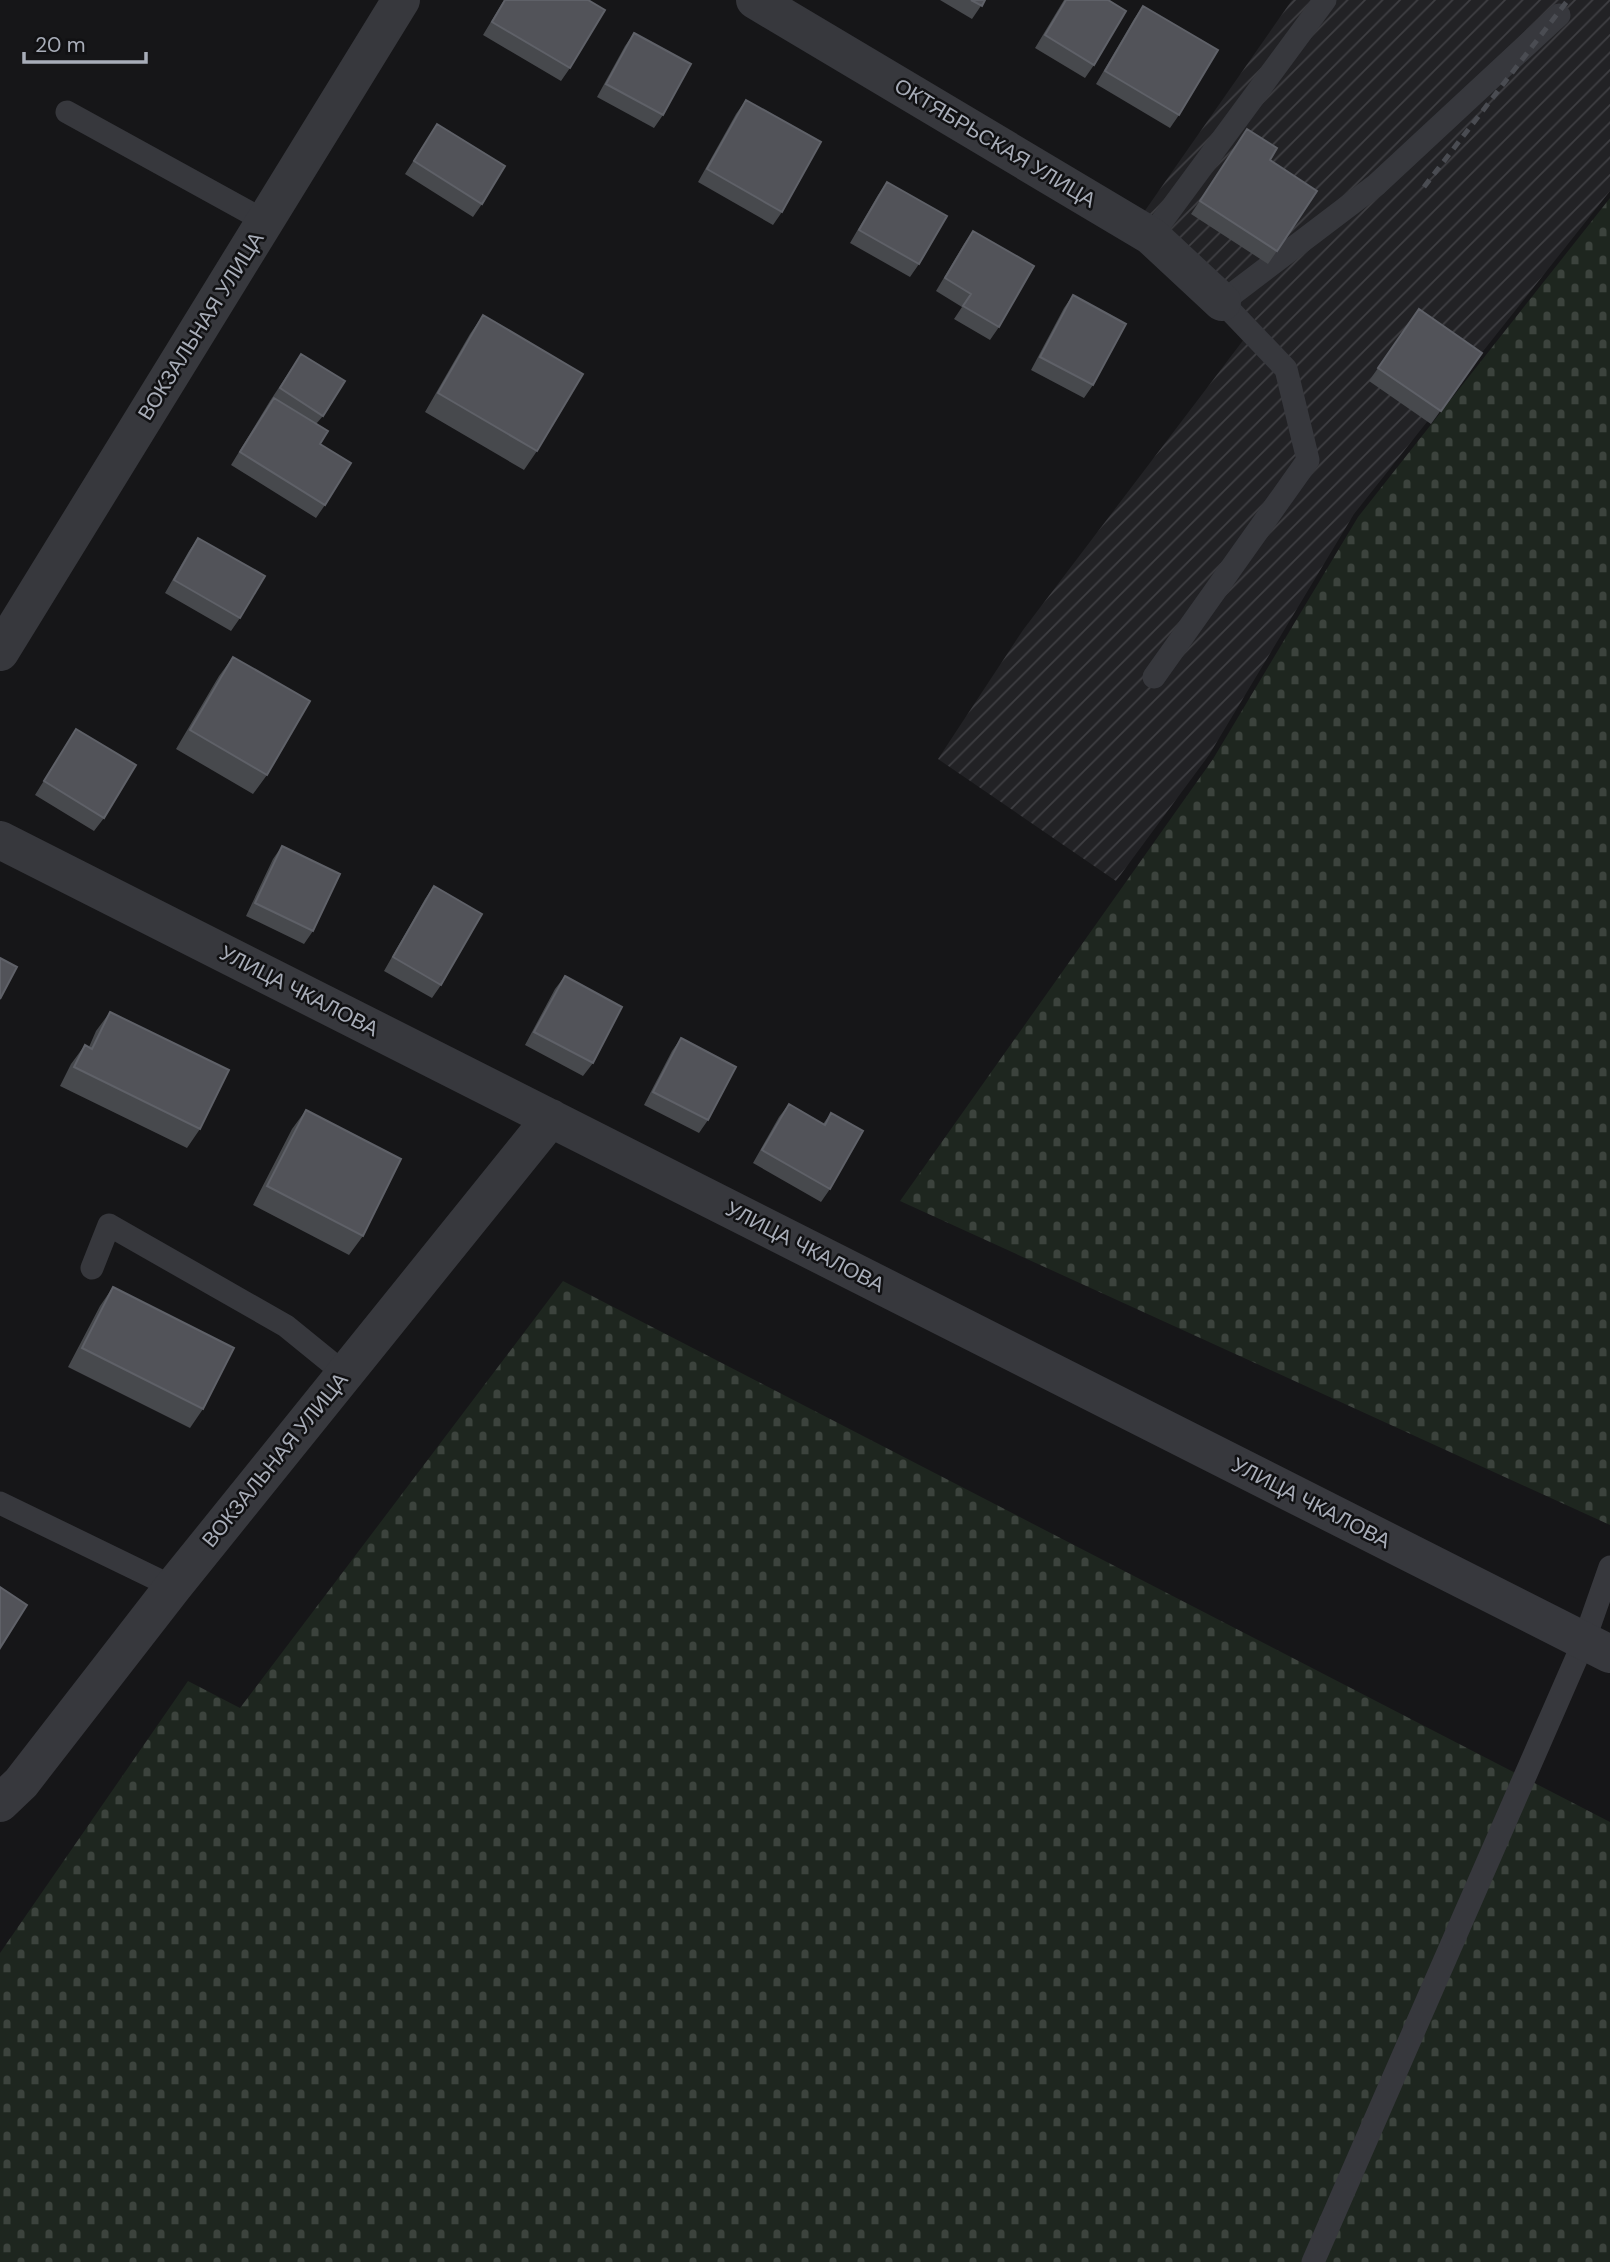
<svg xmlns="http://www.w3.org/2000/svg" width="1610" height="2262" font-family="'DM Sans',sans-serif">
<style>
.industrial{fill:url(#industrial-furrows)}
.cemetery{fill:url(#cemetery-stones)}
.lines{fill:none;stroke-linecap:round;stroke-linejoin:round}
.service{stroke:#37383d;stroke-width:23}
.minor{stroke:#37383d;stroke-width:38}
.rail{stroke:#4a4c52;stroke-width:5;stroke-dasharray:9 7;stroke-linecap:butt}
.wall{fill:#47494d}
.building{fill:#525359;stroke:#5f6168;stroke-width:2}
.labels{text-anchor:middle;stroke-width:5;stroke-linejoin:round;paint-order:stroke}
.street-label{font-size:21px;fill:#a8adb8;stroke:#111113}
</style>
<defs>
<pattern id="industrial-furrows" width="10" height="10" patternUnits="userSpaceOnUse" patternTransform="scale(1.75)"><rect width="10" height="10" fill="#222225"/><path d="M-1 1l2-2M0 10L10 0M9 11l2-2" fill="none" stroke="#3f3f43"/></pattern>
<pattern id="cemetery-stones" width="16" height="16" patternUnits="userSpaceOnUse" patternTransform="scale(1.75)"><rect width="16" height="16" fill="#1e261f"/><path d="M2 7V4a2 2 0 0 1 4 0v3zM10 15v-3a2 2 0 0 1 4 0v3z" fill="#3c433d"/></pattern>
</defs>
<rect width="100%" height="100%" fill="#161618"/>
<path class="industrial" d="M 1292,0 L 1610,0 L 1610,191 L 1354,514 L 1209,755 L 1116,881 L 938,759 L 1023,630 L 1257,322 L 1144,212 Z"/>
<path class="cemetery" d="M 1610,198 L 1610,1525 L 900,1201 L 1213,759 L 1358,517 Z
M 563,1281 L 1610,1822 L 1610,2262 L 0,2262 L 0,1953 L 188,1681 L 240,1708 Z"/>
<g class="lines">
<path class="service" d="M 67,112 L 265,221
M 1151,236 L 1325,0
M 1154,677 L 1308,460 L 1286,369 L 1222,302 L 1376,185 L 1559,15
M 92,1268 L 109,1225 L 286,1326 L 345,1374
M 0,1503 L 173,1587
M 1313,2262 L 1584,1641 L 1610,1567"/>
<path class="minor" d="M 755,0 L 1151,236 L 1222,302
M 0,652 L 401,0
M 0,840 L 1610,1654
M 0,1803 L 21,1783 L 173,1587 L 551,1118"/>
<path class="rail" d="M 1424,187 L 1568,0"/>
</g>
<path class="wall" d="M 504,0 L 588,0 L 570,68 L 561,81 L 483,35 Z
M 940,0 L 985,0 L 972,19 Z
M 1064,0 L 1108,0 L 1094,65 L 1085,78 L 1035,48 Z
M 1143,6 L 1179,115 L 1170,128 L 1096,84 L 1134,19 Z
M 634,33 L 663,115 L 654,128 L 597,97 L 625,46 Z
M 746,100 L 782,212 L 773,225 L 698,182 L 736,114 Z
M 437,124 L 482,204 L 473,217 L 405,174 Z
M 1247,129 L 1270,160 L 1277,251 L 1268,264 L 1191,214 Z
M 887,182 L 919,264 L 910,277 L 850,243 L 878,195 Z
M 973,231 L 999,327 L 990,340 L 954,319 L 962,307 L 936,291 L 964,244 Z
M 1073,295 L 1093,385 L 1084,398 L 1031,370 L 1064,308 Z
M 1419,309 L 1482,353 L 1431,424 L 1369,381 Z
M 483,315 L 537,451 L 524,470 L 425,412 L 470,334 Z
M 301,354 L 323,416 L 316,424 L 320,444 L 325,505 L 316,518 L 231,465 L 270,401 Z
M 198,538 L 240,618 L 231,631 L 165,593 L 189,551 Z
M 233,657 L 267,775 L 253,794 L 176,749 L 219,676 Z
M 76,729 L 104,818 L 94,831 L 35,795 Z
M 282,846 L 313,931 L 304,944 L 246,916 L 273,859 Z
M 434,886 L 441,985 L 432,998 L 384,971 L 425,899 Z
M 565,976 L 593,1063 L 583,1076 L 525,1045 L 555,989 Z
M 110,1012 L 200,1129 L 187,1148 L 60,1086 L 71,1064 L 85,1045 L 89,1047 L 96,1031 Z
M 681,1038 L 708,1120 L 699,1133 L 644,1105 L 672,1051 Z
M 789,1104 L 823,1124 L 831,1113 L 830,1189 L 821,1202 L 753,1163 L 779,1117 Z
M 306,1110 L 363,1236 L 349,1255 L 253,1205 L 292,1129 Z
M 113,1287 L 203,1409 L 190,1428 L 68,1367 L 100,1306 Z"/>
<path class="building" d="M 505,0 L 588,0 L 605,10 L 570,68 L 492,22 Z
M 971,0 L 985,0 L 982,6 Z
M 1066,0 L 1108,0 L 1126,11 L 1094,65 L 1045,35 Z
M 1143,6 L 1218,50 L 1179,115 L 1105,71 Z
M 634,33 L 691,64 L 663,115 L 606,84 Z
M 746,100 L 821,142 L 782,212 L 707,169 Z
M 437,124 L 505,166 L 482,204 L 414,161 Z
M 1247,129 L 1277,148 L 1270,160 L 1317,191 L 1277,251 L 1200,201 Z
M 887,182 L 947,216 L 919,264 L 859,230 Z
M 973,231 L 1034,266 L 999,327 L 963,306 L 971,294 L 945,278 Z
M 1073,295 L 1126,324 L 1093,385 L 1040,357 Z
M 1419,309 L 1482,353 L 1441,411 L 1378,368 Z
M 483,315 L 583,374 L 537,451 L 438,393 Z
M 301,354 L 345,381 L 323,416 L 280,388 Z
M 274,398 L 328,431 L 320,444 L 351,463 L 325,505 L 240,452 Z
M 198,538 L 265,576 L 240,618 L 174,580 Z
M 233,657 L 310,701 L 267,775 L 190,730 Z
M 76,729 L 136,765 L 104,818 L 44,781 Z
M 282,846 L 340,874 L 313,931 L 255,903 Z
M 434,886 L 482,914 L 441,985 L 393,957 Z
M 0,958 L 17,967 L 0,999 Z
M 565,976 L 622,1007 L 593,1063 L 534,1032 Z
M 110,1012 L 229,1070 L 200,1129 L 74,1067 L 85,1045 L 92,1049 Z
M 681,1038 L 736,1067 L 708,1120 L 653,1092 Z
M 789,1104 L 825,1125 L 831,1113 L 863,1131 L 830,1189 L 762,1150 Z
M 306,1110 L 401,1159 L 363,1236 L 267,1186 Z
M 113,1287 L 234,1348 L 203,1409 L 82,1348 Z
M 0,1587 L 27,1605 L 0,1648 Z"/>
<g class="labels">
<g class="street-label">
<text transform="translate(995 143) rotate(31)" y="7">ОКТЯБРЬСКАЯ УЛИЦА</text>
<text transform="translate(201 326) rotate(-58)" y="7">ВОКЗАЛЬНАЯ УЛИЦА</text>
<text transform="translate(299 991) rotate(27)" y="7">УЛИЦА ЧКАЛОВА</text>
<text transform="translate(805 1247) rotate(27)" y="7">УЛИЦА ЧКАЛОВА</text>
<text transform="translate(275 1460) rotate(-51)" y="7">ВОКЗАЛЬНАЯ УЛИЦА</text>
<text transform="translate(1311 1503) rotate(27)" y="7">УЛИЦА ЧКАЛОВА</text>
</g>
</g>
<path d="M24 52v10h122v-10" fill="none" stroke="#a8adb8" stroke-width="3.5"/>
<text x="35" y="52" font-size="21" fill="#a8adb8" stroke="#111113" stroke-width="5" paint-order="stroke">20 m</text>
</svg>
